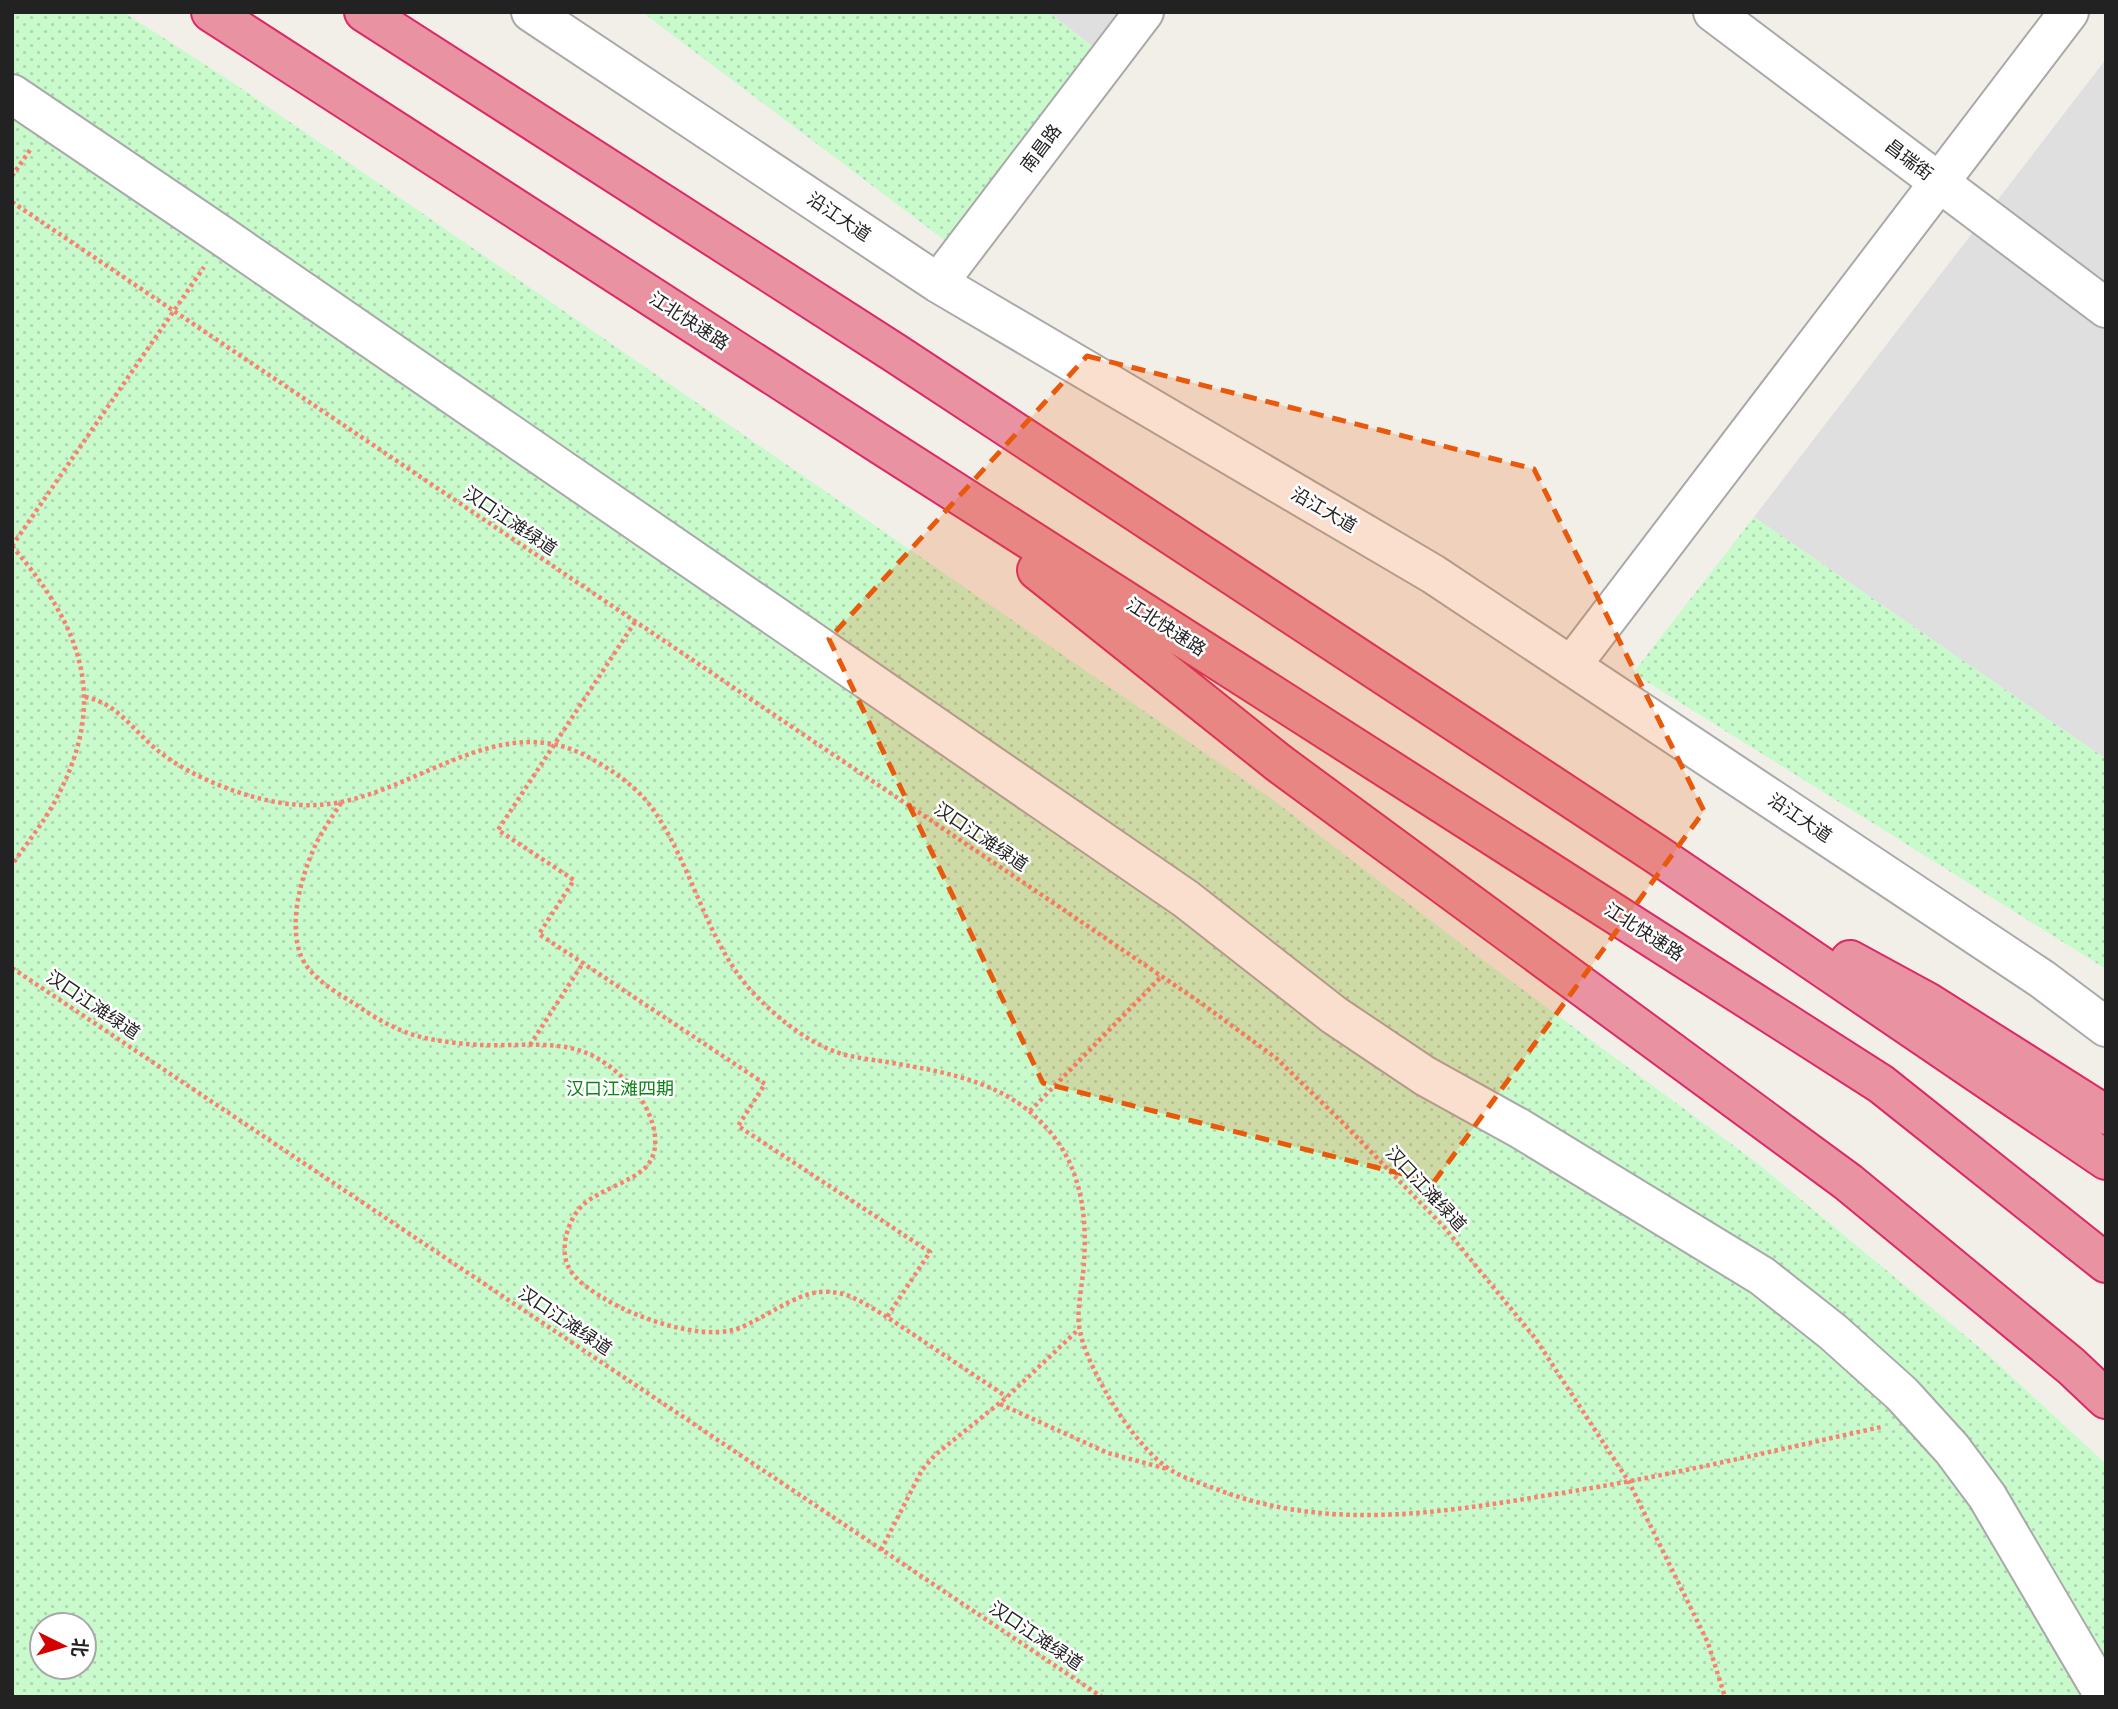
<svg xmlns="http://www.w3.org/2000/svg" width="2118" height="1709" font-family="'Nunito Sans','Noto Sans SC',sans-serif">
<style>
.residential{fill:#e0dfdf}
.park{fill:url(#park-dots);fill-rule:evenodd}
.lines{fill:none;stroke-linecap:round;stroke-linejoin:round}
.minor-casing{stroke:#a9a9a9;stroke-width:42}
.highway-casing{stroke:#dc2a67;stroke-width:42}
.path{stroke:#fa8072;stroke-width:4.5;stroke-dasharray:3.5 3.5;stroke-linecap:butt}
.minor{stroke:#fff;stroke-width:38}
.highway{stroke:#e892a2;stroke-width:38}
.marked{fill:#e8590c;fill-opacity:0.2;stroke:#e8590c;stroke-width:5;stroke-dasharray:14 9;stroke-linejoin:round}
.labels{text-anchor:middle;stroke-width:5;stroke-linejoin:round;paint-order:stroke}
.street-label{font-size:18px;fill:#222;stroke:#fff}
.park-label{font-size:18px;fill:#0c8416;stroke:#fff}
</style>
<defs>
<pattern id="park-dots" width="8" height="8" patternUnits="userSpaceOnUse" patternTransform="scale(1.75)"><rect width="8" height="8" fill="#c8facc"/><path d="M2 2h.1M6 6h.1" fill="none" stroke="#acd6af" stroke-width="1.8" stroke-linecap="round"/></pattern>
</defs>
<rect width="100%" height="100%" fill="#f2efe9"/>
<path class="residential" d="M 1048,12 L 1118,12 L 1092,46 Z
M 2106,59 L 2106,759 L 1754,517 Z"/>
<path class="park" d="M 12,12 L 123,12 L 229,80 L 1273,800 L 1464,946 L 1757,1163 L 1986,1353 L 2106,1464 L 2106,1697 L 12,1697 ZM 42,1625 L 84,1625 L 84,1667 L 42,1667 Z
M 642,12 L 1048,12 L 1092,46 L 947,242 Z
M 1754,517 L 2106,759 L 2106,969 L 1633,673 Z"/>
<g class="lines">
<defs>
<path id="minor" d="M 531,12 L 938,283 L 1433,574 L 2042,979 L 2106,1027
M 1713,12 L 2106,308
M 12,94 L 225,238 L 1186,899 L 1334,1015 L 1425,1076 L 1519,1128 L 1762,1276 L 1833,1332 L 1902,1394 L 1952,1449 L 1987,1496 L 2105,1697
M 938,283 L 1144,12
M 1571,666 L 2069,12"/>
<path id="highway" d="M 211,12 L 883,446 L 1881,1084 L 2106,1263
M 364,12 L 895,353 L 1656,854 L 2106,1160
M 1037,570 L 1280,764 L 1848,1182 L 2071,1366 L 2106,1399
M 1850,960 L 1929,1003 L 2106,1115"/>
</defs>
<use href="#minor" class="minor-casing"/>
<use href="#highway" class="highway-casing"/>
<path class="path" d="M 12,176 L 30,150
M 12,202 L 1027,885 L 1201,1003 L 1276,1058 L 1344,1124 L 1444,1227 L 1535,1338 L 1629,1482 L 1708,1643 L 1725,1697
M 12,546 L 204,267
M 12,546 C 83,629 110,701 54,803 C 42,825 26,844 12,865
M 635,622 L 498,830 L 574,880 L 539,934 L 765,1084 L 738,1126 L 930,1252 L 887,1317 L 1007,1397
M 85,697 C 117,703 133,730 157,750 C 195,781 267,808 317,805 C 409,801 497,705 590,758 C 612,770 637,787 652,808 C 694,867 706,945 757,997 C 781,1021 810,1044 842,1054 C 857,1058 873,1060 887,1062 C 950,1073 1009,1082 1051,1133 C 1084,1173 1088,1225 1083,1274 C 1081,1292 1076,1314 1080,1331 C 1084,1352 1097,1376 1107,1394 C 1121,1419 1149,1458 1174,1472 C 1187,1479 1202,1484 1216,1489 C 1327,1532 1441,1513 1555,1494 C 1665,1477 1772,1451 1881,1427
M 341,803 C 332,817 322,831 315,846 C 301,877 288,923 301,956 C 310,978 336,992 355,1004 C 378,1020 402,1034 430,1039 C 456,1044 483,1046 508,1045 C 532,1045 558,1043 581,1051 C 600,1057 617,1071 631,1086 C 648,1104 667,1144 646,1167 C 633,1181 598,1191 584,1204 C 569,1217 559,1247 568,1266 C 574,1280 592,1291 605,1299 C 636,1318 697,1339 733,1330 C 740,1329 748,1324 754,1321 C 777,1310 804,1289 831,1292 C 851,1293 870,1307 887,1317
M 12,968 L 1102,1697
M 530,1045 L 583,963
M 1030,1111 L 1162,976
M 1000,1404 L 1108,1453 L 1167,1469
M 881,1550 L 922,1470 L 935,1455 L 1007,1397 L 1079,1329"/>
<use href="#minor" class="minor"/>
<use href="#highway" class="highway"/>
</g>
<path class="marked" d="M 1087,356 L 1534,469 L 1704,811 L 1434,1182 L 1043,1083 L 829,639 Z"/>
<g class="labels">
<g class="street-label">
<text transform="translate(1041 148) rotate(-53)" y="6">南昌路</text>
<text transform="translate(1909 160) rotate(37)" y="6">昌瑞街</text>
<text transform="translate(839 217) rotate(34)" y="6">沿江大道</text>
<text transform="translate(689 321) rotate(33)" y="6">江北快速路</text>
<text transform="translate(1324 510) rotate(30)" y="6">沿江大道</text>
<text transform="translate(510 521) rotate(34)" y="6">汉口江滩绿道</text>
<text transform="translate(1166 627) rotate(33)" y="6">江北快速路</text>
<text transform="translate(1800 818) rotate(34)" y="6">沿江大道</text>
<text transform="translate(981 837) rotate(34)" y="6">汉口江滩绿道</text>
<text transform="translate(1644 932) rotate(33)" y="6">江北快速路</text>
<text transform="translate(93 1005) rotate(34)" y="6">汉口江滩绿道</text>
<text transform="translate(1426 1189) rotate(47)" y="6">汉口江滩绿道</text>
<text transform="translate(565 1321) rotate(34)" y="6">汉口江滩绿道</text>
<text transform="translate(1036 1636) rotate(34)" y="6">汉口江滩绿道</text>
</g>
<g class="park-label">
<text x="620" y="1095">汉口江滩四期</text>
</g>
</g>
<rect width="2118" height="1709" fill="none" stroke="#222222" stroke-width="28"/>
<g transform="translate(63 1646) rotate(95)"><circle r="33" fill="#ffffff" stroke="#a7a7a7" stroke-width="2"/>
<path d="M0-5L12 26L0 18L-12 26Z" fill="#d40000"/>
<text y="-10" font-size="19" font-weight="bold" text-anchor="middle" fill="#222222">北</text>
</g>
</svg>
